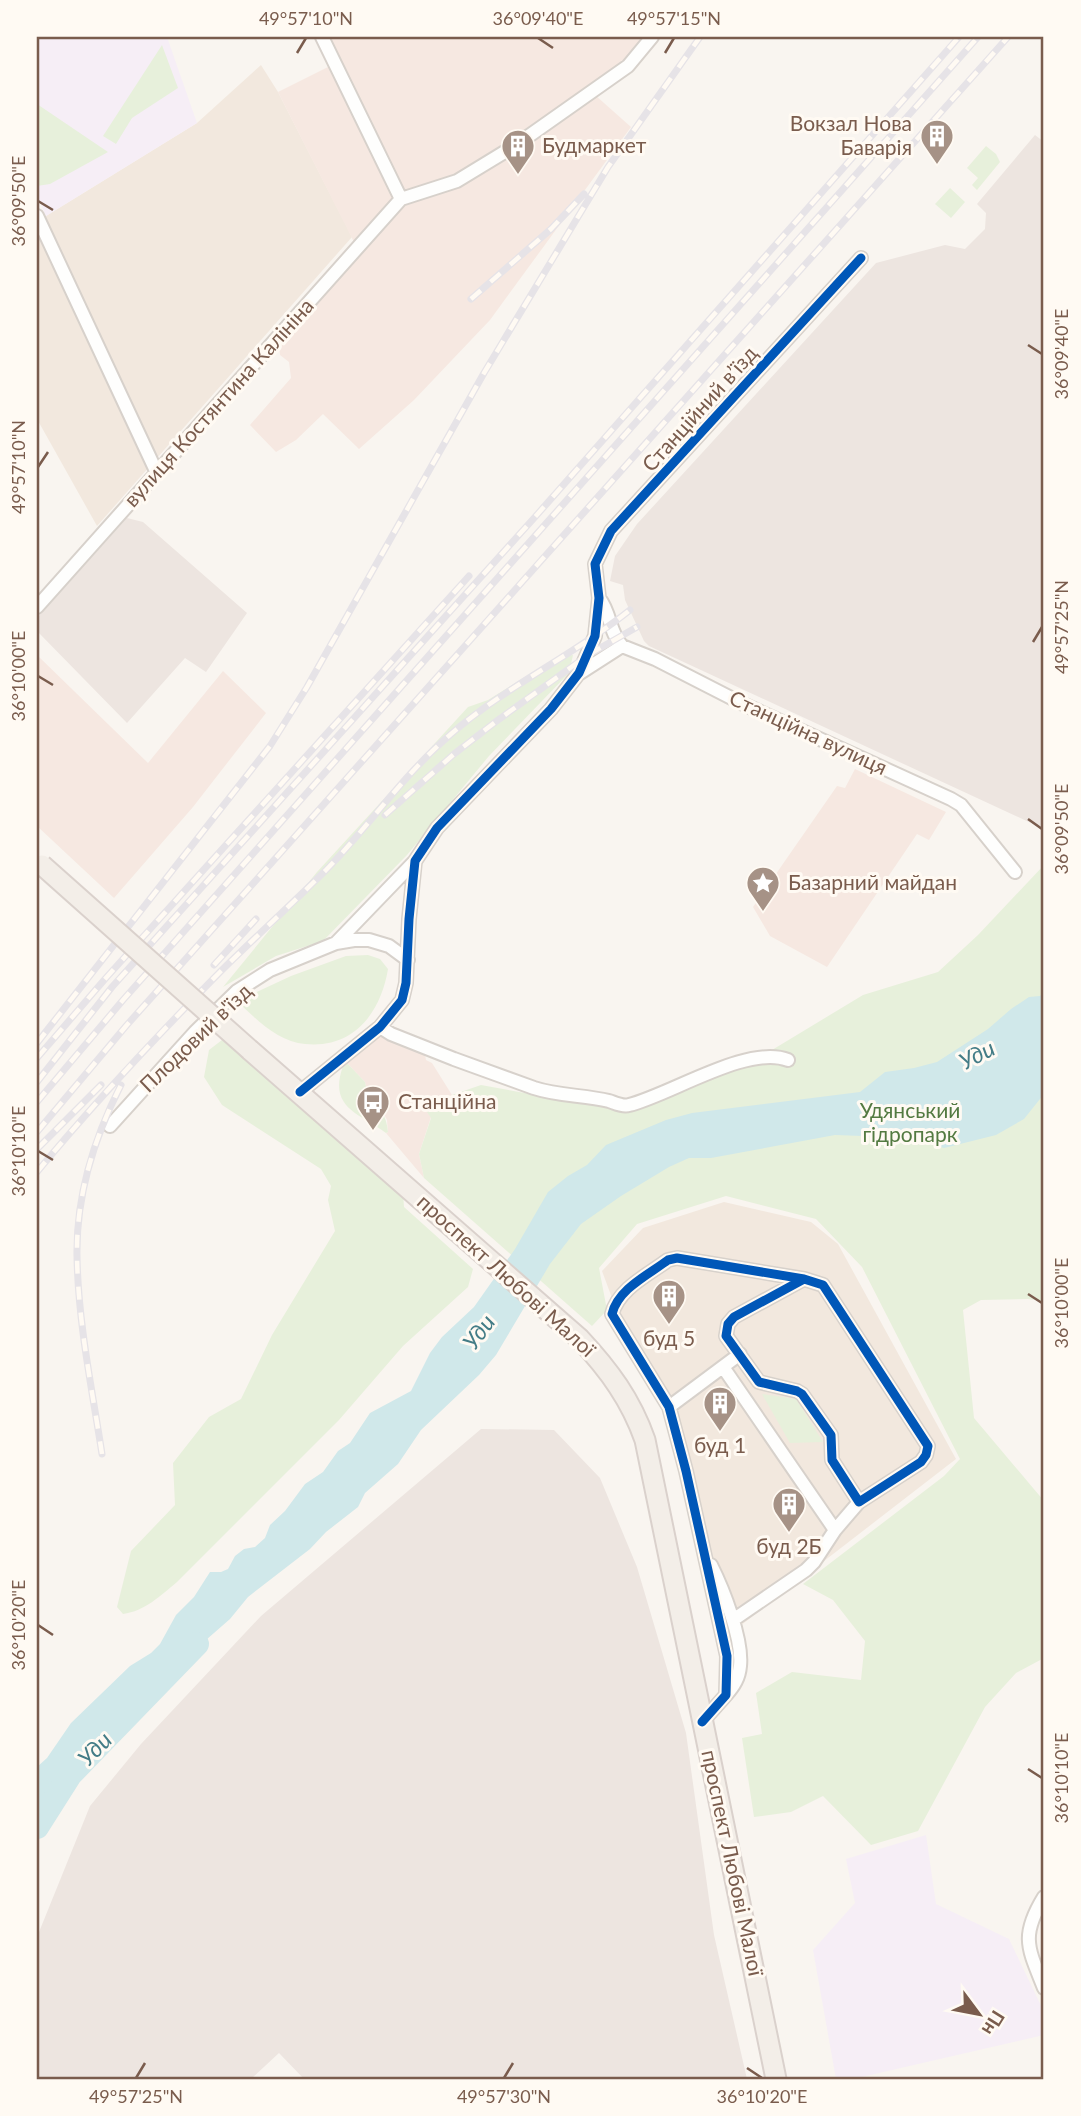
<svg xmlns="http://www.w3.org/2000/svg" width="1081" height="2116" font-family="Lato,sans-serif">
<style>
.residential{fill:#f2e8de}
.commercial{fill:#f6e8e1}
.industrial{fill:#ede5e0}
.education{fill:#f6eef6}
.green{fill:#e7f0db}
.water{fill:#d0e8ea}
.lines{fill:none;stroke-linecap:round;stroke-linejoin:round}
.river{stroke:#d0e8ea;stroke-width:24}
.minor-casing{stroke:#d7d1cb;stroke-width:16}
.primary-casing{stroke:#dad1cc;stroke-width:23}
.minor{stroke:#fefefd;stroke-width:12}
.primary{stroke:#f3eee8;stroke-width:19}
.rail-casing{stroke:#e6e3e7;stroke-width:7}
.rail{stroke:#fffaf3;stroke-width:4.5;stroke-dasharray:13;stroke-linecap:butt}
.primary-bridge-casing{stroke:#dad1cc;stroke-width:23;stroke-linecap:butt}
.primary-bridge{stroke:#f3eee8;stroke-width:19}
.cycleway-casing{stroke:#fffaf3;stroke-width:13}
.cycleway{stroke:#0057b8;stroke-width:9}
.ticks{fill:none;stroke:#7a5c4d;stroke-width:2.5}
.labels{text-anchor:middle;stroke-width:6;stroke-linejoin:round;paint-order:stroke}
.poi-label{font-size:21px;fill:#7a5c4d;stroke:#fffaf3;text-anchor:start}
.street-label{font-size:21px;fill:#7a5c4d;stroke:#fffaf3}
.park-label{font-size:21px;fill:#537a41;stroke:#fffaf3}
.water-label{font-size:23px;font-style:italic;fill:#437c86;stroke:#fffaf3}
.neatline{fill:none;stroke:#7a5c4d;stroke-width:2.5}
.ticks-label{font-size:18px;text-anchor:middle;fill:#7a5c4d}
</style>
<rect width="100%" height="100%" fill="#f9f5f0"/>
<path class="residential" d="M 261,65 L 278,92 L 352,237 L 97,526 L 37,419 L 37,224 L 46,216 L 197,123 Z
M 724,1202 L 811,1222 L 838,1244 L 956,1459 L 718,1643 L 676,1451 L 654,1383 L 606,1316 L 612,1298 L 602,1271 L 643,1228 Z"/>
<path class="commercial" d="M 326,37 L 657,37 L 595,95 L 631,127 L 490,320 L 414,400 L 359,449 L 323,414 L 296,440 L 276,452 L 250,425 L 291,378 L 289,362 L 280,355 L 279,341 L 359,252 L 278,92 L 338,62 Z
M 37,655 L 148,763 L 223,671 L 266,713 L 193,807 L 114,898 L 37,826 Z
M 855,769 L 946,812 L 929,840 L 917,834 L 827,967 L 770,936 L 753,907 L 837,786 L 845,788 Z
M 380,1027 L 424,1050 L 426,1060 L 432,1063 L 452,1095 L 428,1112 L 431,1117 L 419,1154 L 424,1178 L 386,1133 L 388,1132 L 387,1120 L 375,1098 L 367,1091 L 365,1082 L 347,1063 Z"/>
<path class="industrial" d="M 1035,135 L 1044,142 L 1044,829 L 649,646 L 644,641 L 625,600 L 623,585 L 610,581 L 615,556 L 637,524 L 876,263 L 945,245 L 965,249 L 985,229 L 986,213 L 977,204 Z
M 127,518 L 143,522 L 247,613 L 206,672 L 185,658 L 127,723 L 37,631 L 37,618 Z
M 481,1429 L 554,1430 L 600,1478 L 637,1567 L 686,1733 L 714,1935 L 747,2079 L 304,2079 L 279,2053 L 251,2079 L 37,2079 L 37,1937 L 90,1806 L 141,1744 L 261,1616 Z"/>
<path class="education" d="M 37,37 L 167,37 L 197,123 L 46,216 L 37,195 Z
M 926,1835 L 936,1904 L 1009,1939 L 1044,2012 L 1044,2035 L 853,2079 L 836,2079 L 813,1950 L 855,1903 L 846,1859 Z"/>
<path class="green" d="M 162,45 L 178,88 L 132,118 L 116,144 L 103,136 Z
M 37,104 L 108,152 L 50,184 L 37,186 Z
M 986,146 L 996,154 L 1000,162 L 977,190 L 972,185 L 978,178 L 967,168 Z
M 950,188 L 965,202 L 951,218 L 935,204 Z
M 573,655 L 569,673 L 489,756 L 407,855 L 323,941 L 276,956 L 223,987 L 317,872 L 468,707 L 488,700 L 557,657 Z
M 1044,865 L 1044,1301 L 1028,1299 L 981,1300 L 963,1310 L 974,1418 L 1044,1501 L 1044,1658 L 1016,1673 L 985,1707 L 918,1831 L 871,1845 L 823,1796 L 791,1812 L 754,1817 L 742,1738 L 762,1734 L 756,1693 L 792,1672 L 861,1680 L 865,1641 L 833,1600 L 803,1584 L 944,1476 L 960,1459 L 862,1267 L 816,1219 L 726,1196 L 637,1224 L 599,1268 L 607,1310 L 592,1326 L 424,1178 L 419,1154 L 431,1118 L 427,1112 L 452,1095 L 481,1085 L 629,1112 L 772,1050 L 863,995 L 938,972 L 978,935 Z
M 368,955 L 380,959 L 388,969 C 381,1012 354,1049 305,1044 C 278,1042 256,1019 237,1001 L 291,976 L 346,956 Z
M 222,1040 L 403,1193 L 404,1207 L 473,1269 L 468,1287 L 403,1346 L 339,1420 L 177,1582 C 160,1596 145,1611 123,1614 L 117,1607 L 131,1551 L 175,1505 L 173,1463 L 209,1417 L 241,1399 L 272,1335 L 335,1231 L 328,1200 L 331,1186 L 321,1169 L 222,1105 L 204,1077 L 209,1050 Z
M 347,1063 L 365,1082 L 367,1091 C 378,1101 387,1117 388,1132 L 386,1133 C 359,1113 328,1108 343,1066 Z
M 762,1394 L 796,1399 L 823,1442 L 790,1443 Z"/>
<path class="water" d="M 1044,992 L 1044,1094 L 1024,1119 L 996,1135 L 944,1148 L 917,1140 L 891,1137 L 835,1135 L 711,1158 L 689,1158 L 669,1167 L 621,1196 L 581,1224 L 550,1264 L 496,1355 L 479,1375 L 421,1430 L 398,1464 L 365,1493 L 358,1507 L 326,1532 L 310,1549 L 248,1597 L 230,1619 L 135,1702 L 102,1740 L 82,1770 L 37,1824 L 37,1767 L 47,1758 L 71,1723 L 130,1666 L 151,1653 L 160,1644 L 176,1615 L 194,1597 L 210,1572 L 221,1572 L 228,1569 L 235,1556 L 244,1549 L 255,1547 L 265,1538 L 270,1525 L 285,1511 L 305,1484 L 323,1472 L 338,1451 L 350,1443 L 370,1413 L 411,1391 L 430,1353 L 442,1337 L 474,1307 L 515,1249 L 548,1192 L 568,1176 L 587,1165 L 606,1145 L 666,1120 L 692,1113 L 860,1092 L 885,1072 L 914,1068 L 937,1062 L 988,1029 L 1011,1009 L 1029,997 L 1040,996 Z"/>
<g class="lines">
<path class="river" d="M 37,1827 L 70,1775 L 197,1644"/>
<defs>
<path id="minor" d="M 322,37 L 401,199
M 401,199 L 457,181 L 516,145 L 628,66 L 652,37
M 37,216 L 157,473
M 599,598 C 611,613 609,632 622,646
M 37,607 L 401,199
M 580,673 L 622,646 L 655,659 L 743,704 L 951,799 L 961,805 L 1015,872
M 336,943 L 415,861
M 380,1027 L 391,1034 L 454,1059 L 534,1088 C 558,1096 584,1095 609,1101 C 615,1103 623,1107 629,1105 C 670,1095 748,1044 788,1060
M 300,1092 L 380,1027 L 402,1000 L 406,983 L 409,919 L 415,861 L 437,828 L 551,709 L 579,673 L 595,636 L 599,598 L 595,564 L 611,531 L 861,258
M 110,1126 L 195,1032 L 237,991 L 270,970 L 336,943 L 354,940 L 369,940 L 389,946 L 408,960
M 723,1367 L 835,1530
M 669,1407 L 740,1354
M 711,1565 C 723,1589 743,1639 740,1666 C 739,1678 734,1686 726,1695
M 733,1620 L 806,1570 L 814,1562 L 835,1530 L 859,1502
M 702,1722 L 726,1695 L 727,1656 L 686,1471 L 669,1407 L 612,1314 C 618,1289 648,1275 668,1260 L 677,1258 L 804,1279 L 823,1285 L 928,1446 L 926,1455 L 921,1462 L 859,1502 L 832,1460 L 831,1435 L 802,1394 L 797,1391 L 759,1382 L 726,1336 L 728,1324 L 734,1317 L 804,1279
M 1044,1897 C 1020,1936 1028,1948 1044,1988"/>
<path id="primary" d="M 250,1050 L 580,1339 C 609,1370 631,1400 645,1440 L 776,2079"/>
</defs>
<use href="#minor" class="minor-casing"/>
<use href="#primary" class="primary-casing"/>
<use href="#minor" class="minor"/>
<use href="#primary" class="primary"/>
<defs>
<path id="rail" d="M 471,299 L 551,229 L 584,194
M 385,815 L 454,754 L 498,720 L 588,655 L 637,627
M 214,965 L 256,919
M 37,1043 L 270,746 L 307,687 L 484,373 L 608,167 L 700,37
M 37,1058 L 105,979 L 469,576
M 37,1082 L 112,987 L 535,517 L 959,37
M 37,1102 L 123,1000 L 978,37
M 37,1132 L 126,1026 L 1008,37
M 37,1149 L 101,1085
M 37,1172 C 94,1103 156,1037 219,973 C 254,938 291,905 326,870 C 369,826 404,774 451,734 C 505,687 574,655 630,610
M 102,1454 C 92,1389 78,1322 77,1256 C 76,1196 94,1138 121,1085"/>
</defs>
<use href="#rail" class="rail-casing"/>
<use href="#rail" class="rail"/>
<defs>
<path id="primary-bridge" d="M 42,865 L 250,1050"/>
</defs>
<use href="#primary-bridge" class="primary-bridge-casing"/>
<use href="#primary-bridge" class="primary-bridge"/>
<defs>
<path id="cycleway" d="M 300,1092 L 380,1027 L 402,1000 L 406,983 L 409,919 L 415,861 L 437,828 L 551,709 L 579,673 L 595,636 L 599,598 L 595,564 L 611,531 L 861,258
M 702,1722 L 726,1695 L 727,1656 L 686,1471 L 669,1407 L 612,1314 C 618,1289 648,1275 668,1260 L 677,1258 L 804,1279 L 823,1285 L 928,1446 L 926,1455 L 921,1462 L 859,1502 L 832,1460 L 831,1435 L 802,1394 L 797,1391 L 759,1382 L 726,1336 L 728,1324 L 734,1317 L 804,1279"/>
</defs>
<use href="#cycleway" class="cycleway-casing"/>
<use href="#cycleway" class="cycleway"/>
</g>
<path class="ticks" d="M 538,38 L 553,48M 297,53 L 306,38M 665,53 L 674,38M 38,201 L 53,210M 1028,345 L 1042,354M 38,467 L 48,452M 1033,642 L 1042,627M 38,676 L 53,685M 1028,819 L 1042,829M 38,1151 L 53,1160M 1028,1294 L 1042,1303M 38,1625 L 53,1635M 1028,1769 L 1042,1778M 747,2068 L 762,2078M 136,2078 L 145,2063M 504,2078 L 513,2063"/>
<defs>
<symbol id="building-pin" viewBox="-11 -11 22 30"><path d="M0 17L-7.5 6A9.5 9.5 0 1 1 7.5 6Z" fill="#a69286" stroke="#fffaf3"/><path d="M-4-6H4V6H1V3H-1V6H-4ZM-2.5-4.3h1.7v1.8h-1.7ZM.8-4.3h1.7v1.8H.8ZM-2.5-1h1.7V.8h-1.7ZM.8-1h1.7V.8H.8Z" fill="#fff"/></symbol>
<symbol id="sight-pin" viewBox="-11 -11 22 30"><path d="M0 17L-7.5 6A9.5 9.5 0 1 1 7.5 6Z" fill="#a69286" stroke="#fffaf3"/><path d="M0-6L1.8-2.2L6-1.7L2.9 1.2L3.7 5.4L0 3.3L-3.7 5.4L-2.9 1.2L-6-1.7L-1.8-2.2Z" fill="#fff"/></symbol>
<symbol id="bus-pin" viewBox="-11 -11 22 30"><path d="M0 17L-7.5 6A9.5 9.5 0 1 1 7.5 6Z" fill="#a69286" stroke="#fffaf3"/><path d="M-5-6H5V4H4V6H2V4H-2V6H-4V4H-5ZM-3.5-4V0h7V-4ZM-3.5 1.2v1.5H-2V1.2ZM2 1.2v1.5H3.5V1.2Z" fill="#fff"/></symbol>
</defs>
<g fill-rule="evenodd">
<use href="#building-pin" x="918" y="117" width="38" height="52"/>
<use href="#building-pin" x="499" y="127" width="38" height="52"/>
<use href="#sight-pin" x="744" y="864" width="38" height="52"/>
<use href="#bus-pin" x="354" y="1083" width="38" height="52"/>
<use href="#building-pin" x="650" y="1277" width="38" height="52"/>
<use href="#building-pin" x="701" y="1384" width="38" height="52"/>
<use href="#building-pin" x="770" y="1485" width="38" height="52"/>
</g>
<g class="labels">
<g class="poi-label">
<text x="912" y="131" text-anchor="end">Вокзал Нова<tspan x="912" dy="24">Баварія</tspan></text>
<text x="542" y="153">Будмаркет</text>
<text x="788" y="890">Базарний майдан</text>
<text x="398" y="1109">Станційна</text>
<text x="669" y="1346" text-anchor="middle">буд 5</text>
<text x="720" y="1453" text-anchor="middle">буд 1</text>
<text x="789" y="1554" text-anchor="middle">буд 2Б</text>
</g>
<g class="street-label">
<text transform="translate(219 403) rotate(-48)" y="7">вулиця Костянтина Калініна</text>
<text transform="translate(700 409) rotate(-48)" y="7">Станційний в’їзд</text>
<text transform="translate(808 733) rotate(25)" y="7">Станційна вулиця</text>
<text transform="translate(196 1038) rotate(-44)" y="7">Плодовий в'їзд</text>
<text transform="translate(506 1276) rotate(42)" y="7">проспект Любові Малої</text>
<text transform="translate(732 1863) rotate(78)" y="7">проспект Любові Малої</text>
</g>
<g class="park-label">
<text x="910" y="1118">Удянський<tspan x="910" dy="24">гідропарк</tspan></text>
</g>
<g class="water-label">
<text transform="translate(977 1055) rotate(-27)" y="8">Уди</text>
<text transform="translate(479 1332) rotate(-53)" y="8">Уди</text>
<text transform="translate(95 1749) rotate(-46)" y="8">Уди</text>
</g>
</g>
<rect width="1081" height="2116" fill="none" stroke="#fffaf3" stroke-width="77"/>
<g transform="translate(979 2014) rotate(122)" stroke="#fffaf3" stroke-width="5" paint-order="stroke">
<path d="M0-5L12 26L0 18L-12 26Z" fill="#7a5c4d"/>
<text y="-10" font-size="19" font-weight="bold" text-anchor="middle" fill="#7a5c4d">Пн</text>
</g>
<rect x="38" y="38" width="1004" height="2040" class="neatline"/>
<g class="ticks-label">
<text x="306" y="25">49°57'10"N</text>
<text x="538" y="25">36°09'40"E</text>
<text x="674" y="25">49°57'15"N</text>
<text transform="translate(19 201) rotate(-90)" y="6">36°09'50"E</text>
<text transform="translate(1062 354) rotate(-90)" y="6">36°09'40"E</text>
<text transform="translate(19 467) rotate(-90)" y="6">49°57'10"N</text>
<text transform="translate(1062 627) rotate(-90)" y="6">49°57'25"N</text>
<text transform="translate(19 676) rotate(-90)" y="6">36°10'00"E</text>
<text transform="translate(1062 829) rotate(-90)" y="6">36°09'50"E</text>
<text transform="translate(19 1151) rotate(-90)" y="6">36°10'10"E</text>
<text transform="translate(1062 1303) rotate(-90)" y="6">36°10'00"E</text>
<text transform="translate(19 1625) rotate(-90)" y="6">36°10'20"E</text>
<text transform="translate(1062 1778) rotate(-90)" y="6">36°10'10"E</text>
<text x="136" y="2103">49°57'25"N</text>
<text x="504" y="2103">49°57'30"N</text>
<text x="762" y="2103">36°10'20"E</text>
</g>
</svg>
